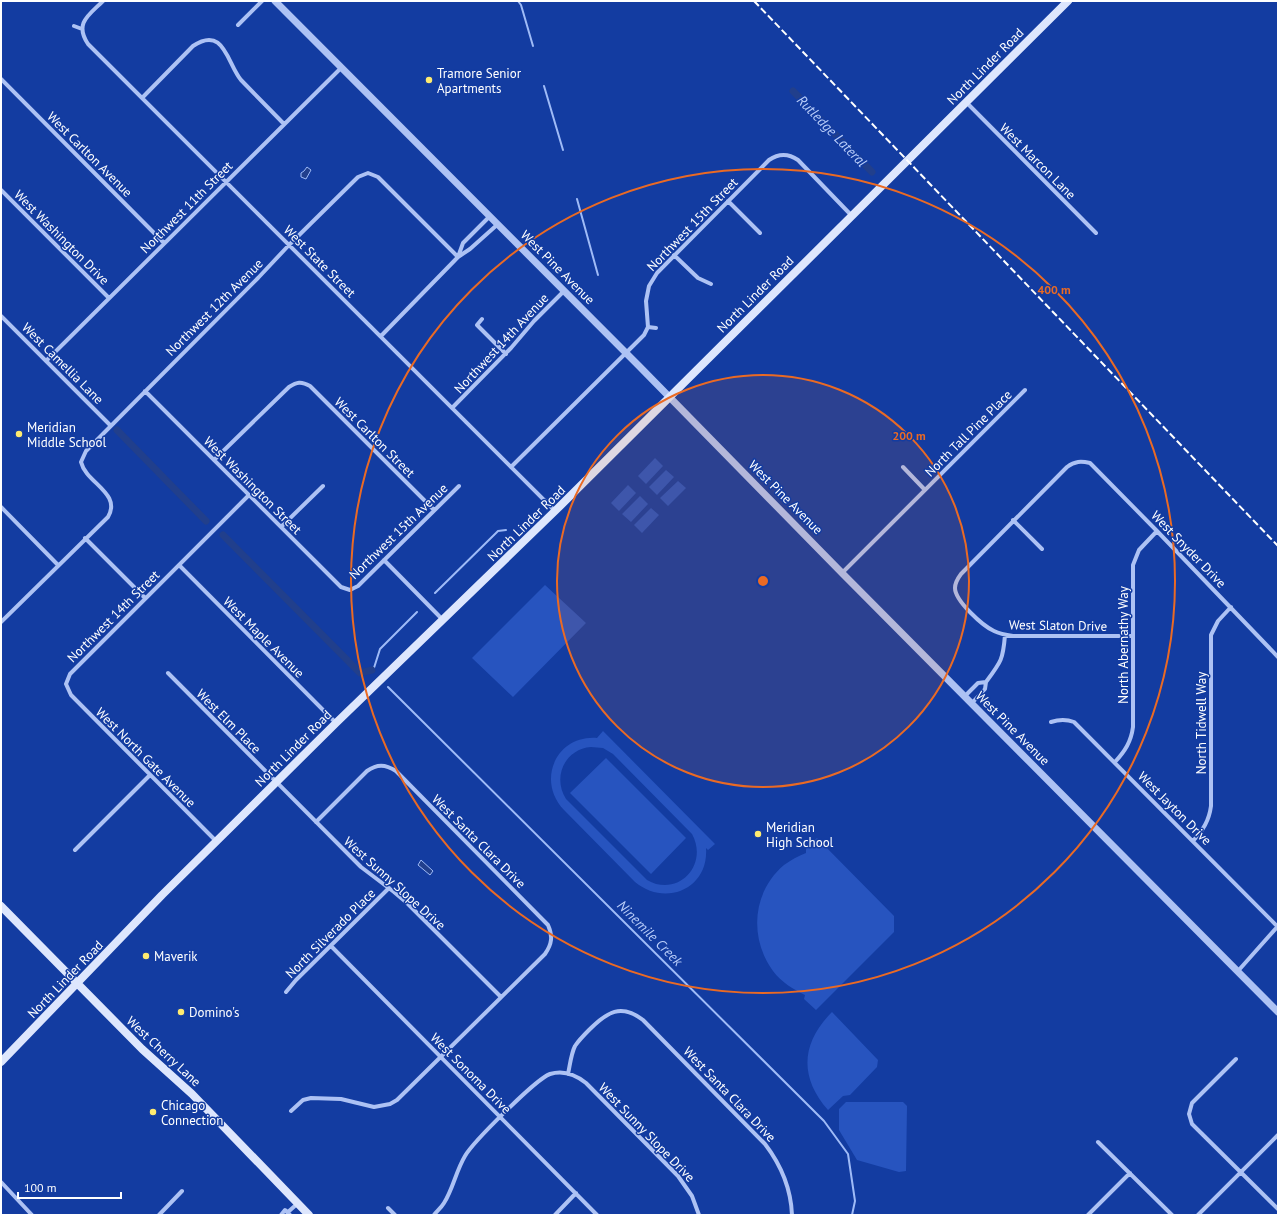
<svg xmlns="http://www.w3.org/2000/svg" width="1279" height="1216" font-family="'PT Sans',sans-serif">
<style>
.green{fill:#2754bf;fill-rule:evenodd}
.water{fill:#213f8c;stroke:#9fbbf7}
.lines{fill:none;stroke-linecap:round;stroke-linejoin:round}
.stream{stroke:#9fbbf7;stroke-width:2}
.canal{stroke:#213f8c;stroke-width:7}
.minor{stroke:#adc2f4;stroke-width:4}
.tertiary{stroke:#adc2f4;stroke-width:7}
.secondary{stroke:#dde6fd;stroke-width:8}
.rail{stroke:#fff;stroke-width:2;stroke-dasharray:7 3;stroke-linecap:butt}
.ring{fill:none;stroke:#ea6a24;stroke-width:2}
.poi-dot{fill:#ffeb70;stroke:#133ca1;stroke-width:1.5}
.labels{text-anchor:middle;stroke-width:3;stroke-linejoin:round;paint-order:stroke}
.street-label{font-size:13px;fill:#fff;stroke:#133ca1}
.poi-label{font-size:13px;fill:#fff;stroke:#133ca1;text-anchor:start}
.water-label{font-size:14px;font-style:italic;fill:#bacefa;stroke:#133ca1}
.centre{fill:#ea6a24;stroke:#133ca1;stroke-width:2}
.ring-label{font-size:12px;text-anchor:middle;font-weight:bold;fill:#ea6a24;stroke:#133ca1;stroke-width:3;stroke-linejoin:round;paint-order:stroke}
</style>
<rect width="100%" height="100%" fill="#133ca1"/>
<path class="green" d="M 655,458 L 663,466 L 646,484 L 638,476 Z
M 666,470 L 674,477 L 657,495 L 649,487 Z
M 678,481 L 686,488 L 668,506 L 660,498 Z
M 628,485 L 636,493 L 619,511 L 611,503 Z
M 640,496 L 648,504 L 631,522 L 622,514 Z
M 651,508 L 659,515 L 642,533 L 634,525 Z
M 545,585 L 586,623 L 513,697 L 472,658 Z
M 603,731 L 715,844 L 708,850 L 706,848 C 709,889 665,907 635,882 L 564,810 C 536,781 556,735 597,738 ZM 591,747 L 603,748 L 613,754 L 692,834 C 709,865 678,898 647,880 L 566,799 C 552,777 565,749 591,747 Z
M 606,758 L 686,838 L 651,874 L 570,793 Z
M 817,838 L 894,916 L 894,932 L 816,1010 L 804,999 L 805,995 C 793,989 781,982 773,971 C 749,938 752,892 784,865 C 791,860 798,856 806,853 L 806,848 Z
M 832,1012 L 878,1060 L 877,1067 L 850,1095 L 843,1096 L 828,1110 C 799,1077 801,1043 832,1012 Z
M 846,1102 L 903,1102 L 907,1106 L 906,1171 L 899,1172 L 857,1160 L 839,1130 L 839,1109 Z"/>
<path class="water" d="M 307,167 L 311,170 L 306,179 L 301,177 L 301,173 L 304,171 Z
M 421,860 L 433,871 L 430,875 L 418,865 Z"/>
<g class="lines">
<path class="stream" d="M 518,1 L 521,5 L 533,46
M 544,86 L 563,150
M 577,199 L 598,275
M 435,593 L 496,533 L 498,531 L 506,530
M 373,671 L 380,649 L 417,612
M 388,687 L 824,1121 L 848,1154 L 855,1201 L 852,1215"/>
<path class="canal" d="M 793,91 L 872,172
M 117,430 L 206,521
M 223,535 L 360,673 L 372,670"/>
<path class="minor" d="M 103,1 C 89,15 74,23 88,44 L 555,511
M 238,25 L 262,1
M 74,26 L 82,29
M 1,79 L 164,243
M 142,98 L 193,46 C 224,25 227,63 241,80 L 284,124
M 966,102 L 1096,233
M 1,190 L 109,298
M 728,201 L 760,233
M 490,216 L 463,243 L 458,257 L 470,249 L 498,224
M 674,255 L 698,278 L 711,284
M 1,316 L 110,425
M 482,319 L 477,325 L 506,354
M 648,327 L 656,328
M 46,361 L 341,68
M 145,391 L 341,587 L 350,590 L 358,586 L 459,486
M 452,408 L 511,348 L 534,321 L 564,291
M 214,460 L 289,387 C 297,382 301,381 310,386 L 434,510
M 511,467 L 644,335 L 648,327 L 646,301 L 649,286 L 657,273 L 769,160 C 779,153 788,153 798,160 L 852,216
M 903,467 L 925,490
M 1,507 L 58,565
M 1013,520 L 1042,549
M 281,527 L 323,486
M 85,538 L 145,598
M 384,560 L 442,619
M 179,565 L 336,723
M 842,573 L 1025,390
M 1,622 L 108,517 C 122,493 86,483 81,462 L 86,451 L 258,278 L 289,245 L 358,177 L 368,173 L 378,177 L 458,257 L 381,336
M 1133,636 L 1013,636 C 1006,635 1000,634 994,631 C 983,626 955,601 955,588 C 955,583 958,578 961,574 L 1067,467 C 1075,461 1081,461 1090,463 L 1157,531 L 1278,657
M 168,673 L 361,867 L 394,892 L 407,903 L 501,997
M 986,682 C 1001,662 1003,660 1005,635
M 965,696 L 978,683 L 986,682 L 985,689 L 972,703
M 1051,722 C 1060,719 1066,719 1074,722 L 1278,927
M 1115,762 C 1125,751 1131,742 1133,727 L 1133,565 L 1139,550 L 1157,531
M 216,841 L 71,695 L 66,684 L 70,674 L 249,495
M 1193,841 C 1203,830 1209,821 1211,806 L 1211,635 L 1218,621 L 1231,607
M 75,850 L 150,775
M 331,946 L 597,1215
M 1238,971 L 1278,926
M 286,992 L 296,980 L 389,888
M 1236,1059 L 1192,1103 L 1189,1114 L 1192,1124 L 1278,1209
M 568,1074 C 570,1065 571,1054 575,1046 C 579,1040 584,1035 589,1030 C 607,1012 621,1003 643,1020 L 765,1144 C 781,1165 791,1189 792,1215
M 291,1111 L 303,1100 L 311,1098 L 341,1099 L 374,1107 L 390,1104 L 397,1100 L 545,954 C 552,944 553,936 548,925 L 396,771 C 385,764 377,764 367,771 L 316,822
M 1098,1142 L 1172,1215
M 1,1182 L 32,1215
M 388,1208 L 395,1215
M 288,1212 L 297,1204
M 159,1215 L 182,1191
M 281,1215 L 285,1210 L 290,1215
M 434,1215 C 437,1211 441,1208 444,1203 C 453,1189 456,1171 465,1156 C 473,1142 536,1079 550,1074 C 563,1070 576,1075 586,1083 L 678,1176 L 692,1196 L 699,1215
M 555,1215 L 576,1193
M 1088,1215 L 1130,1173
M 1198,1215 L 1278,1135"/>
<path class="tertiary" d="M 275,1 L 640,367 L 842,573 L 1278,1012"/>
<path class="secondary" d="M 1,906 L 142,1049 L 192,1094 L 309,1215
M 1,1062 L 162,895 L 336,723 L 555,511 L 1068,1"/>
<path class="rail" d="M 754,1 L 1278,546"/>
</g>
<circle cx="763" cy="581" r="206" fill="#ea6a24" fill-opacity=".12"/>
<g class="ring">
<circle cx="763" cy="581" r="206"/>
<circle cx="763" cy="581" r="412"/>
</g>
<g class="poi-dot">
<circle cx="429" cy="80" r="4"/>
<circle cx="19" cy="434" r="4"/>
<circle cx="758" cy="834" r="4"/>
<circle cx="146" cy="956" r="4"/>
<circle cx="181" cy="1012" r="4"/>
<circle cx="153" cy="1112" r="4"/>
</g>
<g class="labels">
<g class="street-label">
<text transform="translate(985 66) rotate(-45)" y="5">North Linder Road</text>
<text transform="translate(90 154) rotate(45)" y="5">West Carlton Avenue</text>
<text transform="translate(1038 161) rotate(45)" y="5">West Marcon Lane</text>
<text transform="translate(186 207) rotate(-45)" y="5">Northwest 11th Street</text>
<text transform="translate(692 224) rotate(-46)" y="5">Northwest 15th Street</text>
<text transform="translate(62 237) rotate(45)" y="5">West Washington Drive</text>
<text transform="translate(320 261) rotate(45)" y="5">West State Street</text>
<text transform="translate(558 267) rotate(45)" y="5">West Pine Avenue</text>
<text transform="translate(755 294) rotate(-45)" y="5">North Linder Road</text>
<text transform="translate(214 307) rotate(-45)" y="5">Northwest 12th Avenue</text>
<text transform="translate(501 343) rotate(-47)" y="5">Northwest 14th Avenue</text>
<text transform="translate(63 363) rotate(45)" y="5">West Camellia Lane</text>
<text transform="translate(968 433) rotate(-45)" y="5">North Tall Pine Place</text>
<text transform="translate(375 437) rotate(45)" y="5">West Carlton Street</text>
<text transform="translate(253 485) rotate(45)" y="5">West Washington Street</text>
<text transform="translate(786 497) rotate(45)" y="5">West Pine Avenue</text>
<text transform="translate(526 523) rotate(-44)" y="5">North Linder Road</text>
<text transform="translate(398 531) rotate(-44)" y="5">Northwest 15th Avenue</text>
<text transform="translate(1189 549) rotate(46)" y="5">West Snyder Drive</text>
<text transform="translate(113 616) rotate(-45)" y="5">Northwest 14th Street</text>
<text transform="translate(1058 625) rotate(1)" y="5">West Slaton Drive</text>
<text transform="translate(264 637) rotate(45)" y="5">West Maple Avenue</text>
<text transform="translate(1123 645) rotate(-90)" y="5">North Abernathy Way</text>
<text transform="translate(229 721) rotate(45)" y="5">West Elm Place</text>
<text transform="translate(1201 723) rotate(-90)" y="5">North Tidwell Way</text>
<text transform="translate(1013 728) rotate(45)" y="5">West Pine Avenue</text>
<text transform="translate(293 748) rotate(-45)" y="5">North Linder Road</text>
<text transform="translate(146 757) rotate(45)" y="5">West North Gate Avenue</text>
<text transform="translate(1175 808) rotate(45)" y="5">West Jayton Drive</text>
<text transform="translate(479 841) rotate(45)" y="5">West Santa Clara Drive</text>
<text transform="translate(395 883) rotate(42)" y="5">West Sunny Slope Drive</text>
<text transform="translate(330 933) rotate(-45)" y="5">North Silverado Place</text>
<text transform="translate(65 979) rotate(-46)" y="5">North Linder Road</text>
<text transform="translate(164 1051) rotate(43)" y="5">West Cherry Lane</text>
<text transform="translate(471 1073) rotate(45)" y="5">West Sonoma Drive</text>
<text transform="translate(730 1094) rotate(46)" y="5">West Santa Clara Drive</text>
<text transform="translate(647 1132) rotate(46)" y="5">West Sunny Slope Drive</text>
</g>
<g class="poi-label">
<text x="437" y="78">Tramore Senior<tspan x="437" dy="15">Apartments</tspan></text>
<text x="27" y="432">Meridian<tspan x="27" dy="15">Middle School</tspan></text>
<text x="766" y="832">Meridian<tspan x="766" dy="15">High School</tspan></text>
<text x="154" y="961">Maverik</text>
<text x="189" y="1017">Domino's</text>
<text x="161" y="1110">Chicago<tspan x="161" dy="15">Connection</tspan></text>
</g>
<g class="water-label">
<text transform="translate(832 131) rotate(46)" y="5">Rutledge Lateral</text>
<text transform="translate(650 933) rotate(45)" y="5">Ninemile Creek</text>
</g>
</g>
<circle cx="763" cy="581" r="6" class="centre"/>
<g class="ring-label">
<text x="1054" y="294">400 m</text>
<text x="909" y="440">200 m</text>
</g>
<rect width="1279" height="1216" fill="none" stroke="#ffffff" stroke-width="4"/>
<path d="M18 1192v6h103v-6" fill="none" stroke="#ffffff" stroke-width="2"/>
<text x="24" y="1192" font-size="12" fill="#ffffff" stroke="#133ca1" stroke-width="3" paint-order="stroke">100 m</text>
</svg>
